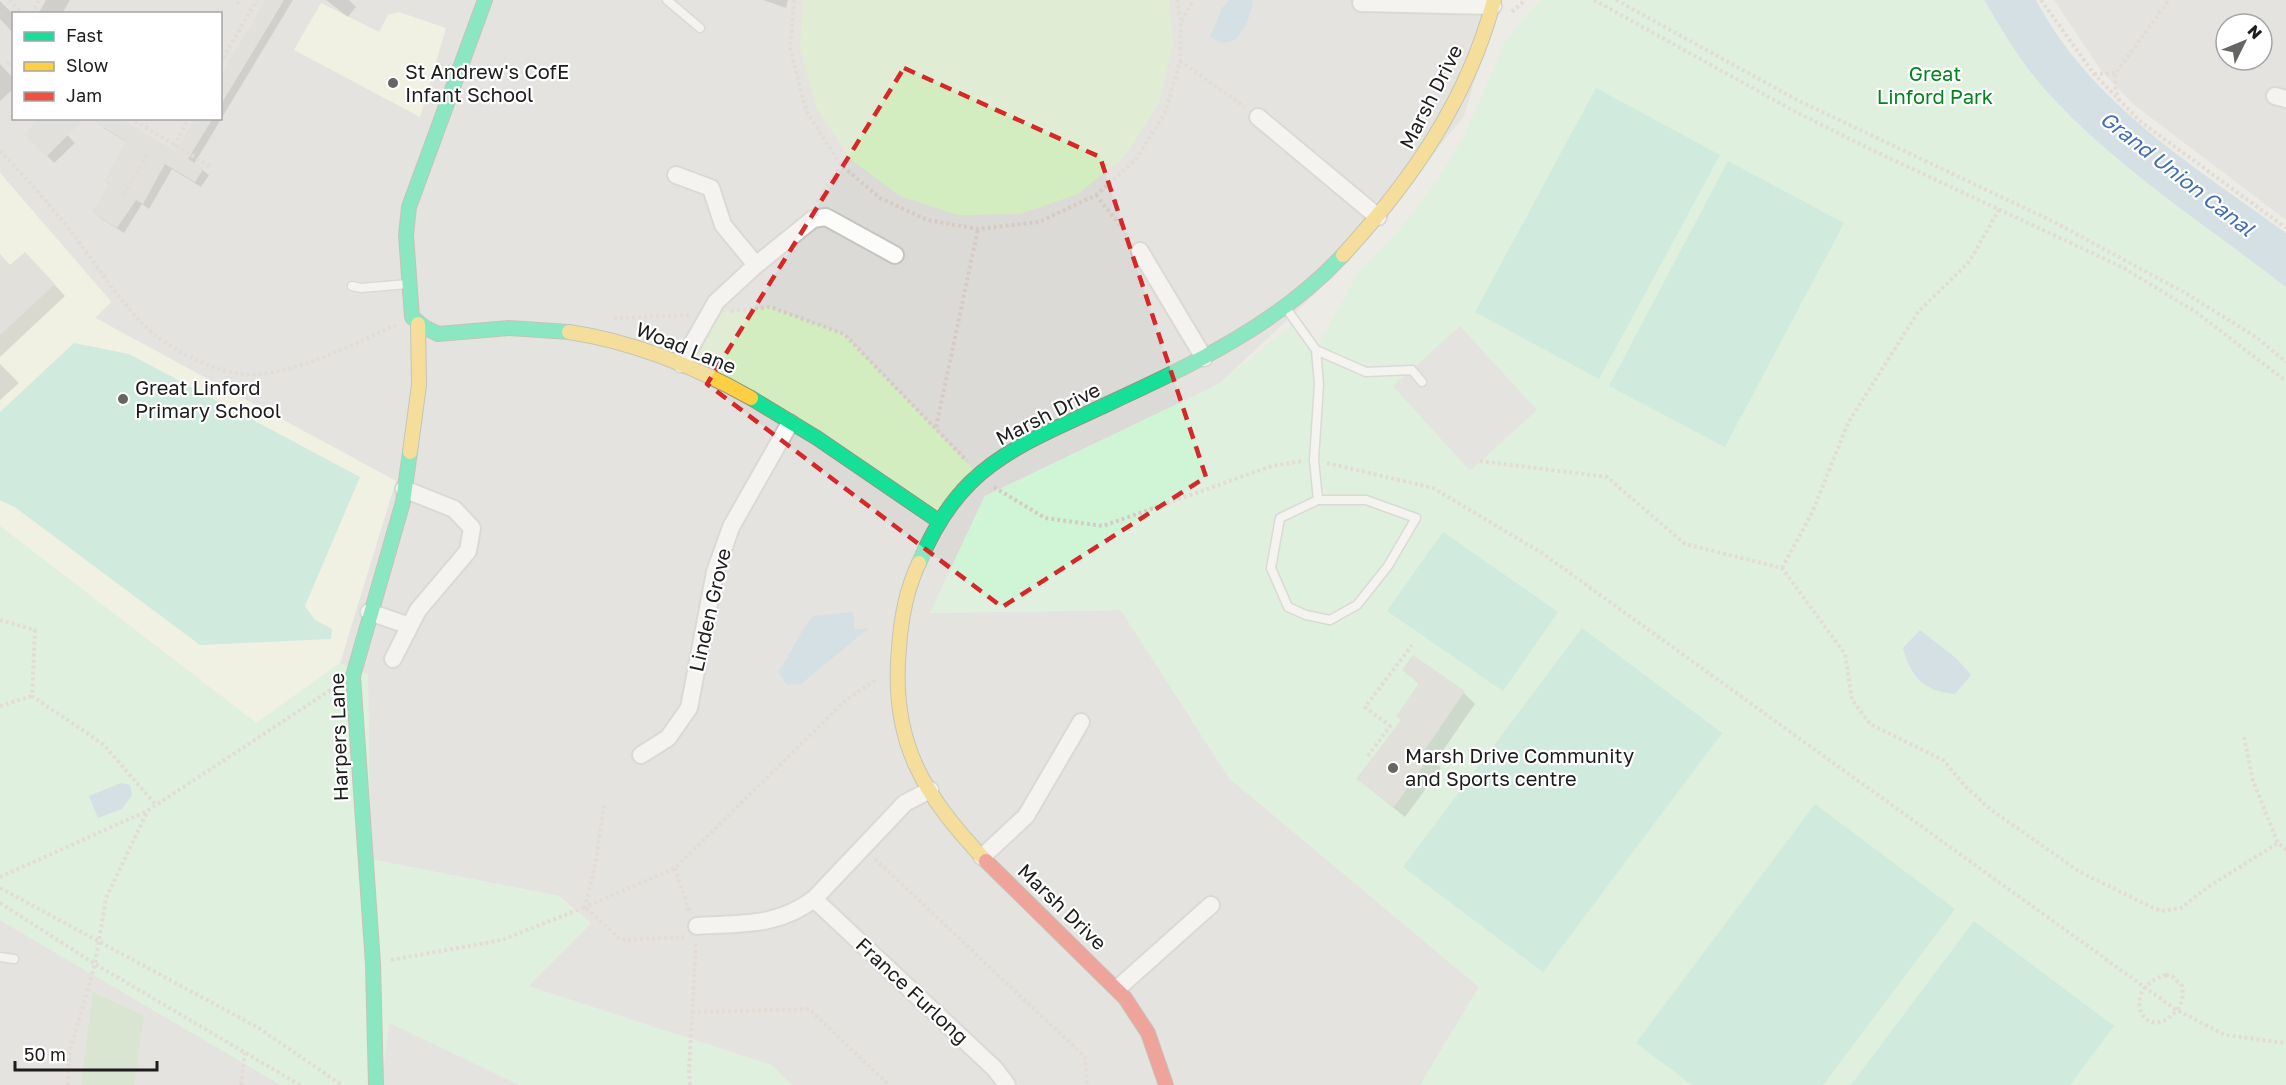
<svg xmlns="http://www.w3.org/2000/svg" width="2286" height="1085" font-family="'Golos Text',sans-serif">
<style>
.residential{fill:#dbdad7;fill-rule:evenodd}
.education{fill:#f4f6e0}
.grass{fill:#d3edc1}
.forest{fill:#c1ddb8}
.park{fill:#d0f5d6}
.pitch{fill:#ade8d6}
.parking{fill:#dadad7}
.water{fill:#b5d3e2}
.shadow{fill:#0003}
.building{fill:#d4d2ce}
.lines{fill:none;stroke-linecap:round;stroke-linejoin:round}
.lane-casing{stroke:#c4c4c1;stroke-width:11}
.street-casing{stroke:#c4c4c1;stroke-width:20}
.fast-casing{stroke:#91967c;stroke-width:16}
.slow-casing{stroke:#91967c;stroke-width:16}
.jam-casing{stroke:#91967c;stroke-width:16}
.path{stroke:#d7cac4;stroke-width:4;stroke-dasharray:3 3;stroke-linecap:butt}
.lane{stroke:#fcfcfb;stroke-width:8}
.street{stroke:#fcfcfb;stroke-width:16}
.fast{stroke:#16e098;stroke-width:14}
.slow{stroke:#ffcf43;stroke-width:14}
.jam{stroke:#f24e42;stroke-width:14}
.marked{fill:none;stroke:#d62828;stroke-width:4.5;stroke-dasharray:12 8;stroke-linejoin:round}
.poi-dot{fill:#656563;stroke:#fff;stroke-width:2}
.labels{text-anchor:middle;stroke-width:4.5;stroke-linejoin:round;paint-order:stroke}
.poi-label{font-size:20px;fill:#1d1d1d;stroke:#fff;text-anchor:start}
.park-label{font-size:20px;fill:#02841e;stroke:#fff}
.street-label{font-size:20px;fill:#1d1d1d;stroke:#fff}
.water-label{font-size:21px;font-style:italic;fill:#426cb4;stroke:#fff}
</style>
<rect width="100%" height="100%" fill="#ecebe5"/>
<path class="residential" d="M 0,0 L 1499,0 L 1464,116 L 1333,277 L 1219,384 L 985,496 L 930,613 L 1121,610 L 1229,778 L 1479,987 L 1420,1085 L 792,1085 L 771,1065 L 528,986 L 591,923 L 559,896 L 370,859 L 368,675 L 340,663 L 395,481 L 94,317 L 111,301 L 0,173 ZM 14,14 L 220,14 L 220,118 L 14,118 Z
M 2054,0 L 2286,0 L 2286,220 L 2133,104 L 2102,72 ZM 2226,24 L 2262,24 L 2262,60 L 2226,60 Z
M 0,920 L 281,1085 L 0,1085 Z
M 389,1022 L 520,1085 L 381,1085 Z"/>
<path class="education" d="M 321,3 L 379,32 L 388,15 L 399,12 L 446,28 L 420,117 L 294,50 Z
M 0,173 L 111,302 L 95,318 L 396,481 L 340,663 L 257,723 L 0,526 Z"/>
<path class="grass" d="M 803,0 L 1169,0 L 1173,43 L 1159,103 L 1126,155 L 1078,194 L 1020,214 L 958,215 L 900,196 L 850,159 L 816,107 L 800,48 Z
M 770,307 L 844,334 L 978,474 L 940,522 L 681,364 L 707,314 Z"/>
<path class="forest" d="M 93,992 L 144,1016 L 134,1085 L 81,1085 Z"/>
<path class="park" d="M 1542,0 L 1984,0 C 2004,33 2023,66 2049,94 C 2118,169 2206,225 2286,287 L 2286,1085 L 1420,1085 L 1479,987 L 1229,778 L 1121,610 L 930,613 L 985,496 L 1219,384 L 1295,322 L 1316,349 L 1358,273 L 1394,236 L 1436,182 L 1465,134 L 1504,44 L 1518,25 Z
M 0,526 L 256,723 L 340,663 L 368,675 L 370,859 L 559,896 L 591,923 L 528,986 L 771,1065 L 792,1085 L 520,1085 L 389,1023 L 381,1085 L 281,1085 L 0,920 Z"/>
<path class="pitch" d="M 1596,88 L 1720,155 L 1599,379 L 1475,312 Z
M 1728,161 L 1844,223 L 1725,447 L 1609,386 Z
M 74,343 L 129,354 L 360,477 L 305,606 L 315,620 L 332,629 L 331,639 L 200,645 L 16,508 L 0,500 L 0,412 Z
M 1443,532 L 1558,612 L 1503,691 L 1387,611 Z
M 1582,628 L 1722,733 L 1543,972 L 1403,867 Z
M 1815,804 L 1955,909 L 1823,1085 L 1692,1085 L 1636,1043 Z
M 1974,921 L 2114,1026 L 2070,1085 L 1851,1085 Z"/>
<path class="parking" d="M 44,0 L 246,0 L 221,45 L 220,14 L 36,13 Z
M 318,251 L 358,262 L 345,310 L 305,299 Z
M 1460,326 L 1537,410 L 1470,471 L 1393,386 Z"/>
<path class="water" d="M 1229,0 L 1252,0 L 1253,3 L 1246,26 L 1235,40 L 1222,43 L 1210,37 L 1222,8 Z
M 1984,0 L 2036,0 C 2091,104 2194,166 2286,233 L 2286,287 C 2206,225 2118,169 2049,94 C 2023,66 2004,33 1984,0 Z
M 853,612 L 855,630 L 869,628 L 801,684 L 787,685 L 778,672 C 791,653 799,633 813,616 Z
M 1920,630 L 1956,658 L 1971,675 L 1955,694 C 1923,691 1911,677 1903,648 Z
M 121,783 L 130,785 L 132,795 L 122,809 L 98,818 L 89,796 Z"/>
<path class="shadow" d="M 46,0 L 70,0 L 62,14 L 38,14 Z
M 268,0 L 293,0 L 194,164 L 209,175 L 201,187 L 172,169 L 149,209 L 142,204 L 124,233 L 99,217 L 94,212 L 110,186 L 106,182 L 127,142 L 105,129 L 94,118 L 175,153 L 196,118 L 220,118 L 220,78 Z
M 326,0 L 349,0 L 356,7 L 348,17 Z
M 763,0 L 788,0 L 786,8 Z
M 0,1 L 14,15 L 14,34 L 0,19 Z
M 0,64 L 14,79 L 14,88 L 0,101 Z
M 51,118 L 75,143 L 54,163 L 26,134 Z
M 0,256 L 10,267 L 36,265 L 65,296 L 0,357 Z
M 0,364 L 19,383 L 0,400 Z
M 1404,670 L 1464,693 L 1475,704 L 1435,762 L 1441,768 L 1405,817 L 1358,779 L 1402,720 L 1420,685 Z"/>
<path class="building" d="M 266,0 L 284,0 L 220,106 L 220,76 Z
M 39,118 L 85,118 L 46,157 L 24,134 Z
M 88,118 L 120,118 L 175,151 L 195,118 L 213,118 L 188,159 L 204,168 L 195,182 L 165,164 L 143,204 L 136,200 L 117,228 L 92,212 L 109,184 L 104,181 L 126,141 Z
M 25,252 L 55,284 L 0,335 L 0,254 L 10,265 Z
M 1413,655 L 1465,691 L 1424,751 L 1430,756 L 1394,807 L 1356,779 L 1401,720 L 1396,716 L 1419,683 L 1402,670 Z"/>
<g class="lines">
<defs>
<path id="lane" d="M 667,0 L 700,28
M 352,286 L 361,288 L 408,284
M 1286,308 L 1316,350 L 1319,384 L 1314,460 L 1318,500
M 1316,350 L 1366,372 L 1412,370 L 1422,382
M 1318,500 L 1366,500 L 1416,518 L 1388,566 L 1357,605 L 1330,620 L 1306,615 L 1288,607 L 1271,568 L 1280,518 Z
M 0,957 L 14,959"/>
<path id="street" d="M 1361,3 L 1493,6
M 2275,96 L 2286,99
M 1258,117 L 1378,217
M 676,175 L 711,188 L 723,225 L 756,265
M 1140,251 L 1204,358
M 681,364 L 716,302 L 756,265 L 813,219 L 826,217 L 895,255
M 369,612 L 410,626
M 393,659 L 418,610 L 468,551 L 472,528 L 454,509 L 404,489
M 641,755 L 668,738 L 689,708 L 715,572 L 731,527 L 790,423
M 930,790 L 905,803 L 814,899 L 995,1069 L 1007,1085
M 982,857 L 1026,816 L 1081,722
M 697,926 C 741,923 777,927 814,899
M 1118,988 L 1211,905"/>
<path id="fast" d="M 485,0 L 409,207 L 406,235 L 412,317 L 424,327 L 438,334 L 509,328 L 569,332
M 751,398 L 817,438 L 940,522
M 919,563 C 931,534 948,505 970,483 C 1005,448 1055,429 1099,408 C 1187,367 1276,327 1343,255
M 376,1085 L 373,964 L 353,676 L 403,502 L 410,452"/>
<path id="slow" d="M 1343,255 C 1412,180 1468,99 1494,0
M 569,332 C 635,342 694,366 751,398
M 410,452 L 419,385 L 418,324
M 919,563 C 906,590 901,618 899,648 C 890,741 923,795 986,861"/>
<path id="jam" d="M 986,861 L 1125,998 L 1148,1033 L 1166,1085"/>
</defs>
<use href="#lane" class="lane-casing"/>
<use href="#street" class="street-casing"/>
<use href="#fast" class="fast-casing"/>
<use href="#slow" class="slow-casing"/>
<use href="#jam" class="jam-casing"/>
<path class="path" d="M 9,0 L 23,14
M 794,0 L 790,48 L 806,111 L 841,165 L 880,198 L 927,220 L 978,229 L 1039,222 L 1096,195 L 1136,159 L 1165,113 L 1180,61 L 1181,22 L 1177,0
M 1594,0 L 1794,111 L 1872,150 L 2122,267 L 2196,312 L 2286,381
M 1616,0 L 1797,100 L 2054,222 L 2187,294 L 2256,337 L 2286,362
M 2041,0 L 2094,74 L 2141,122 L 2286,228
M 237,4 L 242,0
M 1512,12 L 1525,0
M 32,14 L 39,0
M 1182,21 L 1193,0
M 1180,61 L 1245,107
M 220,63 L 257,0
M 7,64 L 14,59
M 2094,74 L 2116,73
M 2119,101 L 2115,87 L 2116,73 L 2169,0
M 130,118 L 211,167
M 63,121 L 65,118
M 174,146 L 189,118
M 0,151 C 21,173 42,196 61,219 C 88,251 110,289 139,320 C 165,348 221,379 260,374 C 310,368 351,345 396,325
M 124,194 L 148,154
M 1096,195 L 1131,239
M 817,202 L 841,165
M 731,311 L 770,307 L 844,334 L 967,461
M 614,318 L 690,315
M 936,427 L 978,229
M 1480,461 L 1607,477 L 1685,544 L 1782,568 L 1845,654 L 1852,700 L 1870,724 L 1943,760 L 1965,786 L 1990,809 L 2080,872 L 2143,903 L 2161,911 L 2181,908 L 2208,887 L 2278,843 L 2286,850
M 1327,463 L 1433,488 L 1542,553 L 2175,1009 L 2225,1035 L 2286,1043
M 994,487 L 1045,518 L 1103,526 L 1272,466 L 1302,461
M 1782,568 L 1812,513 L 1848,423 L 1918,312 L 1969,262 L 2000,208
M 0,620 L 35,630 L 32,696 L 103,744 L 156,805
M 0,706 L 32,696
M 2244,737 L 2253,781 L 2278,843
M 1368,756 L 1390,726 L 1365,707 L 1412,645
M 604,805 L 595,866 L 585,907 L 675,868 L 845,701 L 877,679
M 875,859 L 1085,1057 L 1087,1085
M 675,868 L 690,913
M 0,877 L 147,811 L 335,687
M 0,888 L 257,1027 L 342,1085
M 0,903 L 95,964 L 300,1085
M 391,960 L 502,940 L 585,907 L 621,940 L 684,937
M 2166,975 L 2172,976 L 2182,986 C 2184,997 2182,1004 2175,1012 C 2145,1046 2117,989 2166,975 Z
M 692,1012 L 809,1009 L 889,1085
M 68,1085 L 69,1055 L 95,964 L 106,898 L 147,812
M 241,1085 L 245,1053
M 690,1085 L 689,1071 L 696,942"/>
<use href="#lane" class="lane"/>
<use href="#street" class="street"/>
<use href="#fast" class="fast"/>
<use href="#slow" class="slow"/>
<use href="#jam" class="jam"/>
</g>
<path d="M0 0H2286V1085H0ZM 904,68 L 1100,157 L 1206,477 L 1002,607 L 707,384 Z" fill="#ecebe5" fill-opacity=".55" fill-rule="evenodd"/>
<path class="marked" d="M 904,68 L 1100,157 L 1206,477 L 1002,607 L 707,384 Z"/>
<g class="poi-dot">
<circle cx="393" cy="83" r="6"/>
<circle cx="123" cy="399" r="6"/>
<circle cx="1393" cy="768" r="6"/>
</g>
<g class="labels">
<g class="poi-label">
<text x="405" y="79">St Andrew's CofE<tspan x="405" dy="23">Infant School</tspan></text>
<text x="135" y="395">Great Linford<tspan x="135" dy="23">Primary School</tspan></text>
<text x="1405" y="763">Marsh Drive Community<tspan x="1405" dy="23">and Sports centre</tspan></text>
</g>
<g class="park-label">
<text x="1935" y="81">Great<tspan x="1935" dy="23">Linford Park</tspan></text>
</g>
<g class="street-label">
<text transform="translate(1431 97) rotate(-63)" y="7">Marsh Drive</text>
<text transform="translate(686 348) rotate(22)" y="7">Woad Lane</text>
<text transform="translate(1048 414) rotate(-27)" y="7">Marsh Drive</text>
<text transform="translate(710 610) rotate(-77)" y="7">Linden Grove</text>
<text transform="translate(339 737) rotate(-92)" y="7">Harpers Lane</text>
<text transform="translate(1062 907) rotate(44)" y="7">Marsh Drive</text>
<text transform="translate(912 991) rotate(43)" y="7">France Furlong</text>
</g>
<g class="water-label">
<text transform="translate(2177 174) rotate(38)" y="7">Grand Union Canal</text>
</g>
</g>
<rect x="12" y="12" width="210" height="108" fill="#ffffff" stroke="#a5a5a5" stroke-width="1.5"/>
<rect x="24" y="32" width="30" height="9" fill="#16e098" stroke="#a5a5a5" stroke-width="1.5"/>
<text x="66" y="42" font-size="18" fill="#1d1d1d">Fast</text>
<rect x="24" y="62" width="30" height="9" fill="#ffcf43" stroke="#a5a5a5" stroke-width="1.5"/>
<text x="66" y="72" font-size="18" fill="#1d1d1d">Slow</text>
<rect x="24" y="92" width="30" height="9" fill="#f24e42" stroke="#a5a5a5" stroke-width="1.5"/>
<text x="66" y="102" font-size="18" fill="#1d1d1d">Jam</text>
<g transform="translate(2244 42) rotate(47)"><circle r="28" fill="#ffffff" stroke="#a5a5a5" stroke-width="1.5"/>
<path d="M0-4.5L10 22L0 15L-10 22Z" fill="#656563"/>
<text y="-9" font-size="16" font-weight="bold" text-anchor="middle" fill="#1d1d1d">N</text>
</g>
<path d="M15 1061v9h142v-9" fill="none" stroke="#1d1d1d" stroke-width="3"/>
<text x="24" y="1061" font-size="18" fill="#1d1d1d" stroke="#ffffff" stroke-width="4.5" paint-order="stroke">50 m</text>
</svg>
